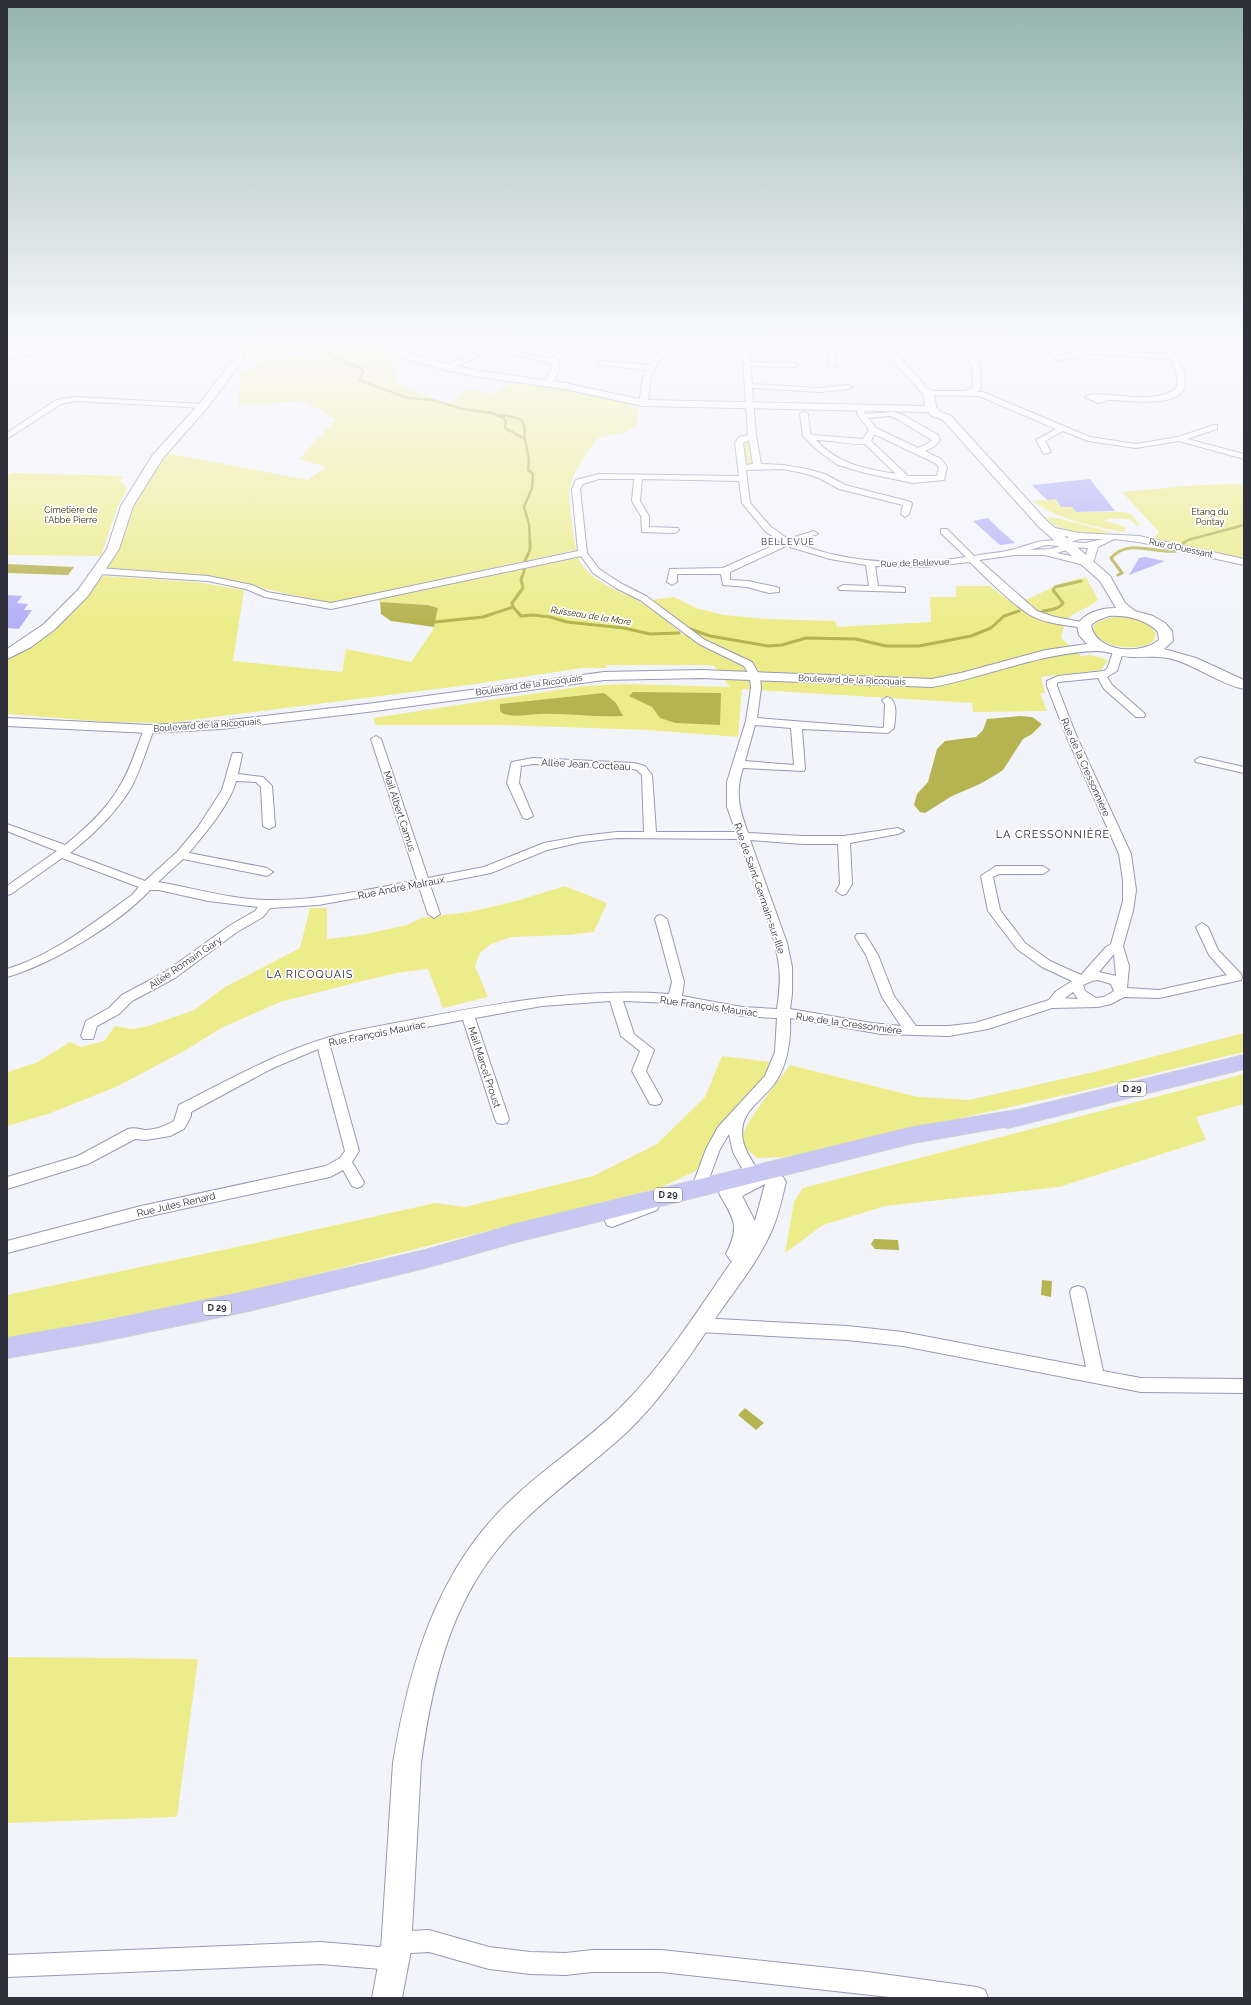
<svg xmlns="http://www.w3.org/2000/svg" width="1251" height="2005" font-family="Raleway,sans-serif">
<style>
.green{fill:#edec8b}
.water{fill:#b6b451}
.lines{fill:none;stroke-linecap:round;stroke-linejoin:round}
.stream-far1{stroke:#b6b451;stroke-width:2.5}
.stream{stroke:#b6b451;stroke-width:3}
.building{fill:#b4b2f7}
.street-casing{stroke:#9898b4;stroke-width:2}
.secondary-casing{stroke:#9898b4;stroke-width:2}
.primary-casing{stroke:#d1d1d4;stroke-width:2}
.street{fill:#fff;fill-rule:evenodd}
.secondary{fill:#fff;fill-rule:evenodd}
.primary{fill:#c8c6f3;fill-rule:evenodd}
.labels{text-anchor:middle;stroke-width:3.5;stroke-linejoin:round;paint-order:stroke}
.far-park-label{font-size:9px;fill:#323105;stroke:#fff}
.far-neighbourhood-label{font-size:9px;letter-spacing:1px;fill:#28273e;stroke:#fff}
.far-street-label{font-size:9px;fill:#30303c;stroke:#fff}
.far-water-label{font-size:9px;font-style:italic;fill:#2f2e03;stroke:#fff}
.shield{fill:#fff;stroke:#6e6e76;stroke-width:1}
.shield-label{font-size:9px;font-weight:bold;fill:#30303c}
.street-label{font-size:10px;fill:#30303c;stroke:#fff}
.neighbourhood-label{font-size:11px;letter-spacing:1px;fill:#28273e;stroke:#fff}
</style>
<rect width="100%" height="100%" fill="#f3f4fa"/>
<path class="green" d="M 252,341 L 350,341 L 313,350 L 269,353 L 246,358 L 243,352 Z
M 365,342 L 394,359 L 395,383 L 447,404 L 469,389 L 494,394 L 512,381 L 562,387 L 633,404 L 630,406 L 630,407 L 638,408 L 637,425 L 625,432 L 598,438 C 588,452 576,466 571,483 C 566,501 574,532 576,550 L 342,602 L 329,603 L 217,578 L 108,568 L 116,551 L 130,510 L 166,453 L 308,480 L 326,467 L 299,459 L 336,419 L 304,401 L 238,405 L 241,374 L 264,360 L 301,356 Z
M 748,441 L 750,442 L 754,464 L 744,466 L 743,442 Z
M 14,473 L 123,476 L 120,480 L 127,489 L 117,508 L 101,556 L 7,555 L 7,475 Z
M 1237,484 L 1244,485 L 1244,553 L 1242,559 L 1153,539 L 1159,532 L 1122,492 L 1198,485 Z
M 1099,495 L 1058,503 L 1061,507 L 1072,507 L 1076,512 L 1124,512 L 1131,514 L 1140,525 L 1137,526 L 1130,519 C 1122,520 1115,518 1107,519 L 1105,521 L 1126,527 L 1124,531 L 1130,533 C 1097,527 1061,522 1033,501 Z
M 1053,517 L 1111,532 C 1085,534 1067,537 1046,518 Z
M 575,556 L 578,557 C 590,584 619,589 642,603 C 656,612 671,624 683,635 L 692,631 L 650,600 L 674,597 L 696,608 L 724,615 L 766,619 L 835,621 L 837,627 L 931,622 L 930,597 L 956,597 L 956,586 L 990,586 L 1008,600 L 1028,599 L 1062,583 L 1086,577 L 1098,600 C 1078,617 1067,606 1061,638 L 1081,656 L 1091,655 L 1108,660 L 1101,670 L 1041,677 L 1045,693 L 1040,693 L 1047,711 L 973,712 L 972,703 L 742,689 L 738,737 L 648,730 L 500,725 L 376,725 L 373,718 L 583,686 L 626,684 L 730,687 L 714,666 L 707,665 L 606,665 L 607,668 L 582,668 L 476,684 L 168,723 L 108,722 L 7,714 L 7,659 C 46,640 76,609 103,576 L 197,582 L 244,590 L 233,661 L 342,672 L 346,649 L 411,662 L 433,630 L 438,608 L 428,605 L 379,602 L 378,599 Z
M 1113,617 C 1128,617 1148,619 1156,634 L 1154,641 C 1140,652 1097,649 1093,628 L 1097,622 Z
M 565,886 L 607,903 L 594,932 L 567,935 L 511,937 L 491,944 L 480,953 L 475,966 L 488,997 L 443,1008 L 428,969 L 402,972 L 362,981 L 280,1002 L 221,1028 L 186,1050 L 116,1087 L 48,1114 L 7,1126 L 7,1072 L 36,1063 L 70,1042 L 81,1047 L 104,1041 L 115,1026 L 132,1029 L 149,1026 L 194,1010 L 225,987 L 300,948 L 310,908 L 327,908 L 327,939 L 361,935 L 407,925 L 421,918 L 469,912 L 516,901 Z
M 1244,1033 L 1244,1052 L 1078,1092 L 785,1157 L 757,1158 C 750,1152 744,1148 743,1138 C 741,1126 781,1078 790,1065 L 918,1097 L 969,1100 L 1094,1072 Z
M 722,1056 L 771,1062 L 768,1072 L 748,1093 L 724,1125 L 698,1170 L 662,1187 L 257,1289 L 197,1302 L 7,1338 L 7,1295 L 251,1244 L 435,1203 L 465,1207 L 593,1176 L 657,1144 L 705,1097 Z
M 1244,1074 L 1244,1104 L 1196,1117 L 1206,1140 L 1059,1187 L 885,1206 L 823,1225 L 785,1253 L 794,1202 L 803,1188 Z
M 7,1657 L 198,1659 L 177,1817 L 7,1823 Z"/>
<path class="water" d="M 7,564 L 74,567 L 68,575 L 7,573 Z
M 380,602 L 428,605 L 438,608 L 434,627 L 391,621 L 381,614 Z
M 633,692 L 721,693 L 720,725 L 675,723 L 660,718 L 652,707 L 629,696 Z
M 604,693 L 616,703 L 623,716 C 590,718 559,711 527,715 C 518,716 506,717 500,711 L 500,704 Z
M 1020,716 L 1032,717 L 1042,724 L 1032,734 L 1023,739 L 1003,770 L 997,774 L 980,784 L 952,796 L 925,813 L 920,812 L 914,805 L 917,794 L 928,782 L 937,749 L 945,741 L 976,737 L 983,730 L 987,719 Z
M 874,1239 L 898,1240 L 899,1250 L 875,1249 L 871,1244 Z
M 1042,1280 L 1052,1281 L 1051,1297 L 1041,1295 Z
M 745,1408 L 764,1423 L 756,1430 L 738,1415 Z"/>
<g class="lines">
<path class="stream-far1" d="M 321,341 L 323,346
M 326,350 L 332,357 L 362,369 L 363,372 L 359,380 L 408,398 L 432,400 L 463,409 L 492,413 L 504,418 L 506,421 L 505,428 L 525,439 L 529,460 L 528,470 L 533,474 L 532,488 L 524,507 L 529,524 L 530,543
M 500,415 C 517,417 528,417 524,438
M 1183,543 L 1188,540 L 1244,525"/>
<path class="stream" d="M 530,542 C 531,553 528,552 525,561 C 523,569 527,568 521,579 L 523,588 L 512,603 L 513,607 L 521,616 L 533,615 L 550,617 L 567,622 L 624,628 L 650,634 L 679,633
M 1181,545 L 1185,542
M 1118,575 L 1122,573 L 1111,558 C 1129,538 1153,554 1176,551
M 1043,611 C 1050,610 1059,609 1063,603 L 1053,590 L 1055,587 L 1081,581
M 435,622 L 483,617 L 513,607
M 690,629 L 710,636 L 768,646 L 782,645 L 806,638 L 856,639 L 886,646 L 919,646 L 971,636 L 991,628 L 1004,616 L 1019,611"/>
</g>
<path class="building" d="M 1090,479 L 1115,511 L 1076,512 L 1072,507 L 1061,507 L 1056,499 L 1047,500 L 1032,485 Z
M 988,518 L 999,529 L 1015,543 L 1000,545 L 973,521 Z
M 1145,557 L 1165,561 L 1129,575 L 1139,558 Z
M 7,595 L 22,596 L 17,603 L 28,604 L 24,610 L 32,610 L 19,629 L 7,628 Z"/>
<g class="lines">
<defs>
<path id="street" d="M 502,341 L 512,341 L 499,347 L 548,359 L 552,358 L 569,341 L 577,341 L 557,361 L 560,368 L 553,383 L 549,385 L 545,383 L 552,368 L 552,364 L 493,350 L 449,369 L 442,367 Z
M 592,341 L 616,341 L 664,346 L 668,341 L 676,341 C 667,353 655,363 651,377 C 648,386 651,396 646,405 L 643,405 L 639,403 L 643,378 L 647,370 L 602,365 L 598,363 L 602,361 L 649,365 L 660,350 L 596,343 Z
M 718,341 L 750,341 L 749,343 L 750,362 L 794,363 L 798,365 L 794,367 L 750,366 L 752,384 L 820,388 L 848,385 L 852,387 L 848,389 L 820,392 L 752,388 L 756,436 L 761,464 L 783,465 L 807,469 L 825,474 L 845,485 L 911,502 L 912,504 L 909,514 L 905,517 L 901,514 L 903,505 L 839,489 L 819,478 L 803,473 L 783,469 L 746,470 L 750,503 L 771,527 L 788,539 L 814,531 L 818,534 L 793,542 C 806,546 818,551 831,554 C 875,564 921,565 966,557 L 941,533 L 941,529 L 947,529 L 974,556 C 987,553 1002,553 1015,549 C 1035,543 1040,539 1063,541 L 1069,537 L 1047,532 L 1046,530 L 1050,527 L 1079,533 L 1139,536 L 1244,559 L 1244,565 L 1139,542 L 1114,539 L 1098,547 L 1093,563 L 1088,566 L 1045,555 L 1015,555 L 979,560 L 1037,611 L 1055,617 L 1087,623 L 1089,625 L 1087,627 L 1084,628 C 1067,625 1046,624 1030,615 C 1011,603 986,578 970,562 L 924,567 L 875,566 L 878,586 L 902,587 L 905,588 L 905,592 L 840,590 L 838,588 L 843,585 L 869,586 L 866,565 L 830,559 L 790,547 L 789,545 L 792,543 L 788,541 L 786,546 L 730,572 L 730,580 L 748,581 L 776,587 L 779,588 L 779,592 L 769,593 L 747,587 L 723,585 L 721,574 L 677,574 L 677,582 L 672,585 L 667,582 L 670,569 L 723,568 L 781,542 L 765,531 L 742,503 L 739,481 L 642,479 L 640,501 L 649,516 L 649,527 L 678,528 L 679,530 L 675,533 L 642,532 L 641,516 L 632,501 L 634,479 L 599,479 L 583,484 L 580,489 L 587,553 L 599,569 L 622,584 L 646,596 L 705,640 L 752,662 L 760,676 L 761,688 L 757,718 L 882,728 L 884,727 L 885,704 L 882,700 L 887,697 C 899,700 895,718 894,728 L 888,733 L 802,729 L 805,769 L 804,771 L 743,768 C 735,793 739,808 748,833 L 803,836 L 844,836 L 898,828 L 904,831 L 898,834 L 850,843 L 852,884 L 846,894 L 842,895 L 836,891 L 840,884 L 838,844 L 803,844 L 750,840 L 787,943 L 792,967 L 792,994 L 790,1009 L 872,1023 L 901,1026 L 882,997 L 866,955 L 855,937 L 857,934 L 865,934 L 878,955 L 894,996 L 916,1026 L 949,1026 L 975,1023 L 1049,1000 L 1055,992 L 1072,981 L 1042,967 L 1017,949 L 988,911 L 981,876 L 996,866 L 1043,866 L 1049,870 L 1043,874 L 999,874 L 993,877 L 1000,910 L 1025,943 L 1050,961 L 1081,975 L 1106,947 L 1111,944 L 1123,901 L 1123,880 L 1119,854 L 1066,735 L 1047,686 L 1047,681 L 1058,676 L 1104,671 L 1107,669 L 1113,652 L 1118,649 L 1123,652 L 1117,671 L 1107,677 L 1112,685 L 1144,713 L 1145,715 L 1144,717 L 1136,717 L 1104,689 L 1098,678 L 1059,682 L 1057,683 L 1057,686 L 1076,735 L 1131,854 L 1136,890 L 1133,911 L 1123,946 L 1129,966 L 1127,988 L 1159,990 L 1227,975 L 1209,955 L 1196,927 L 1202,923 L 1208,927 L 1218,950 L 1241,974 L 1242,977 L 1241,980 L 1159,998 L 1124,997 L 1111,1004 L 1098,1007 L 1052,1008 L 988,1029 L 949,1036 L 881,1034 L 790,1018 C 791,1040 788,1061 777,1080 C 763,1102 737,1110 743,1141 C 746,1154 754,1163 760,1174 C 756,1181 747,1184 740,1182 L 738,1178 L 740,1174 L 744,1172 L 733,1152 L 729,1134 L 720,1149 L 706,1187 L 704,1191 L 699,1193 L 694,1191 L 692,1187 L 706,1149 L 718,1127 L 765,1076 L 775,1052 L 777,1018 L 742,1016 L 675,1003 L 623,1001 L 634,1034 L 654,1050 L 646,1071 L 662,1100 L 660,1104 L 655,1105 L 650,1104 L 632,1071 L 640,1051 L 621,1036 L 610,1001 L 542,1006 L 475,1018 L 509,1119 L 507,1123 L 502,1124 L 497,1123 L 495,1119 L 463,1020 L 338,1044 L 330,1046 L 359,1151 L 352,1162 L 364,1182 L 362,1186 L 357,1188 L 352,1186 L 343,1170 L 330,1177 L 141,1218 L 7,1253 L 7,1241 L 141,1206 L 326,1166 L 340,1158 L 345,1151 L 318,1049 L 273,1068 L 191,1112 L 191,1116 L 184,1129 L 170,1136 L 146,1140 L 135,1139 L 88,1164 L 7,1189 L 7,1177 L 78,1156 L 128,1129 C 134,1127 139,1129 145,1130 C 155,1130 165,1126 174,1121 L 179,1105 C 236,1076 290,1045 353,1031 C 457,1012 562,986 669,994 L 672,982 L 655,919 L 657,916 L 661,915 L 667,919 L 684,982 L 682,996 L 742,1007 L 777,1009 C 779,995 781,980 779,966 C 774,926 752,878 739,839 L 617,838 L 582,842 L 547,850 L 491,873 L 430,885 L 440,914 L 434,918 L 428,914 L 419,887 L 318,905 L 270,908 L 263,917 L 237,932 L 175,978 L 132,1001 L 119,1014 L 97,1026 L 93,1039 L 83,1039 L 81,1036 L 86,1021 L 109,1008 L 122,995 L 165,972 L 229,926 L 255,911 L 258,907 L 208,901 L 159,890 L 150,890 C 120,923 50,965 7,977 L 7,969 C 53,955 93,923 132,895 L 139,887 L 62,858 L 11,894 L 7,895 L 7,886 L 57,851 L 7,831 L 7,824 L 65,845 C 85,829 105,811 118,789 C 130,771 136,749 144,729 L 149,726 L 154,729 C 147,748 141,768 132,786 C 117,812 93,835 70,853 L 145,881 L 177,852 L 198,827 L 222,790 L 232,755 L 233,753 L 241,753 L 242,755 L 238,774 L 263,777 L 272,786 L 275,826 L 269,829 L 263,826 L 261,787 L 256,782 L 236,781 C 230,805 205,833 189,853 L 267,868 L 273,872 L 267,876 L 183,859 L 158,882 C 194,888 229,899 266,900 C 316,901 368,890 417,880 L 371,739 L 376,736 L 381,739 L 428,878 L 484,867 L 544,843 L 582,836 L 617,832 L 644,832 L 642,775 L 637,770 L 633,769 L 533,764 L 521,766 L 519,783 L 533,816 L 527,819 L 523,818 L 507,783 L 511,764 L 512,762 L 533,758 L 634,763 L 645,766 L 652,775 L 656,832 L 736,832 L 727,807 L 727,782 L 746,721 L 751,688 L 750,676 L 744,666 L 699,644 L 640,600 L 616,588 L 593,573 L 581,556 L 331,609 L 265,597 L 246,589 L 208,581 L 99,574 L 94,571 L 99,568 L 208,576 L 252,585 L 267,592 L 331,603 L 578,551 L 572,489 L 576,480 L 599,474 L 739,476 L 735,443 L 739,437 L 748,435 L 742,345 L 721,345 L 717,343 ZM 749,440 L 753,464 L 746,465 L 743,443 ZM 1080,539 L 1103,539 L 1085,543 L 1071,542 ZM 1046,545 L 1060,546 L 1051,549 L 1030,550 ZM 1068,547 L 1088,548 L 1085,559 L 1057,553 L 1066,550 ZM 755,725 L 791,728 L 794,765 L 745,761 ZM 1114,954 L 1116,976 L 1099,972 ZM 1098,980 L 1111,984 L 1114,991 L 1104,997 L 1096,998 L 1085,991 L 1083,985 L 1092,981 ZM 1073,992 L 1078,999 L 1064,998 L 1065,998 Z
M 826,341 L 833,341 L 836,367 L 829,365 Z
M 1158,341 L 1165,341 C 1170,351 1179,359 1183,370 C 1184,375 1187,384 1184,389 C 1173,409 1125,399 1107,400 C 1104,401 1101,403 1098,403 L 1085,397 C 1095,387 1156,409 1177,387 C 1179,378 1175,367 1170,359 L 1079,353 L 1077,359 L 1058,360 L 1050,353 L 1054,350 L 1069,348 L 1166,354 ZM 1065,352 L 1072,352 L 1071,355 L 1060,356 L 1058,354 Z
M 966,352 L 972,352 L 980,365 L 981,389 L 977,392 L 983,392 L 1090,437 L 1136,444 L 1178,437 L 1214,425 L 1217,425 L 1217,429 L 1187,439 L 1244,454 L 1244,459 L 1179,441 L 1136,448 L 1088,441 L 1063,431 L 1045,441 L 1051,452 L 1044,454 L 1036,440 L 1056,429 L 979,396 L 925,395 L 925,391 L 964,391 L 973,388 L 972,365 L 965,354 Z
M 76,397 L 203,404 L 207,406 L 203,408 L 76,401 L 61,404 L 7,439 L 7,433 L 56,400 Z
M 857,406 L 863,406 L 865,414 L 893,412 L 903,415 L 938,435 L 940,440 C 936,446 932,448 925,451 L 941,459 L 947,467 L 944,480 L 913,483 L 865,473 L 838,465 L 817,450 L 803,436 L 800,414 L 804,412 L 808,414 L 810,433 L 812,435 L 863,439 L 869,430 L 857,414 ZM 890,416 L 897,419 L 932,440 L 927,444 L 918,448 L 876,428 L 868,418 ZM 874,434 L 935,463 L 939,467 L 937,476 L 908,476 L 871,441 ZM 816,440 C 833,440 849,445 865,444 L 896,474 C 866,469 837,464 816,440 Z
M 1200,757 L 1244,767 L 1244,773 L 1196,762 L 1195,760 Z
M 652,1200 L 657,1202 L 659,1206 L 657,1210 L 612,1227 L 607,1225 L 605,1221 L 607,1217 Z
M 1078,1286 L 1084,1288 L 1086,1292 L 1103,1371 L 1141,1378 L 1244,1379 L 1244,1393 L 1141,1392 L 903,1346 L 847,1340 L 699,1332 L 693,1330 L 691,1325 L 693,1320 L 699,1318 L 847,1326 L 903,1332 L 1086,1367 L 1070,1292 L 1072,1288 Z
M 429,1930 L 489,1947 L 530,1952 L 566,1953 L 592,1950 L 661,1950 L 868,1972 L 977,1987 L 985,1990 L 988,1998 L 898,1998 L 661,1972 L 592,1972 L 566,1975 L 530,1974 L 489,1969 L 429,1952 L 411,1953 L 381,1969 L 321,1964 L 7,1977 L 7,1955 L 321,1942 L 379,1947 L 409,1931 Z"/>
<path id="secondary" d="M 70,341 L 89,341 L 84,344 L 7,359 L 7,353 Z
M 222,341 L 232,341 L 242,353 L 243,360 L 207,408 L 163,458 L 133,506 L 119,549 L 88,596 L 54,630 L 31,647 L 7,659 L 7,649 L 44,624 L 78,590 L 107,549 L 121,506 L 152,456 L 199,404 L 233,360 L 232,353 Z
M 370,341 L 383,341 L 414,355 L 448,364 L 479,371 L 565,383 L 643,400 L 925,406 L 923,394 L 875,341 L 885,341 L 926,387 L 932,391 C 940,406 929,408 951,416 L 1046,520 L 1110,576 L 1125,603 L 1135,611 L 1153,616 L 1165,623 L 1172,631 L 1173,641 L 1164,649 L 1196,658 L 1244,680 L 1244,689 C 1217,683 1195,664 1168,658 C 1155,656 1144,657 1132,657 C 1120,657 1107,650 1096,651 C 1040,653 986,677 932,687 L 701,678 L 604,680 L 367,712 L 221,729 L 149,733 L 7,726 L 7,718 L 149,725 L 221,721 L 367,704 L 604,672 L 701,670 L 932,679 L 961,673 L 1046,650 L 1087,644 L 1079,635 L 1077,625 C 1086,612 1101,608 1116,608 L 1100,581 L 1038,526 L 943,420 L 932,416 L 928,412 L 643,406 L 565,389 L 479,377 L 446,370 L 406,359 ZM 1109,616 C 1126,615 1146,619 1158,632 L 1159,640 C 1141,655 1096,653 1091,625 L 1098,620 Z
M 1174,341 L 1210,341 L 1244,344 L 1244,350 L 1179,344 Z
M 768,1168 L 775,1171 L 777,1175 L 783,1177 L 786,1182 C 782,1198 779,1214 772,1230 C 759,1260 738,1286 719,1313 C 690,1355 663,1398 626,1433 C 576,1479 518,1514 481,1572 C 444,1629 430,1697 421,1763 L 411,1950 L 402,1998 L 372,1998 L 381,1950 L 393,1763 C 409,1666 437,1569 511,1500 C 546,1466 589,1440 623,1405 C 665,1363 698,1310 732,1261 L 730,1260 L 726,1254 C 741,1224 733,1219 719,1193 C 726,1180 754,1171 768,1168 ZM 765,1184 L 755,1221 L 742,1196 Z"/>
<path id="primary" d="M 1244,1055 L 1244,1069 L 1008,1128 L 1004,1127 L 913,1143 L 516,1242 L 425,1268 L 249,1311 L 104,1341 L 7,1358 L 7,1338 L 104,1321 L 249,1291 L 425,1250 L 516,1224 L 913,1127 L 1022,1109 Z"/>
</defs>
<use href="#street" class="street-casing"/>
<use href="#secondary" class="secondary-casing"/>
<use href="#primary" class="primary-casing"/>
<use href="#street" class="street"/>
<use href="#secondary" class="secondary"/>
<use href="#primary" class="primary"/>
</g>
<linearGradient id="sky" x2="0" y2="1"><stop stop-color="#94b4ac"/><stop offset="0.55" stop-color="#fafafd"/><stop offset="1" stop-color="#fafafd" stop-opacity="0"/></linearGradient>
<rect width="1251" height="622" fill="url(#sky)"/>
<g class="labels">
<g class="far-park-label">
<text x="71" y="513">Cimetière de<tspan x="71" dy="10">l'Abbé Pierre</tspan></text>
<text x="1210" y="515">Etang du<tspan x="1210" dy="10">Pontay</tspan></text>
</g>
<g class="far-neighbourhood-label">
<text x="788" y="545">BELLEVUE</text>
</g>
<g class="far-street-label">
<text transform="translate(1181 548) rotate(12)" y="3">Rue d'Ouessant</text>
<text transform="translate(915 563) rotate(-2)" y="3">Rue de Bellevue</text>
<text transform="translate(852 680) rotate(2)" y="3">Boulevard de la Ricoquais</text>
<text transform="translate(529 685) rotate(-8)" y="3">Boulevard de la Ricoquais</text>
<text transform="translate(207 725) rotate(-4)" y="3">Boulevard de la Ricoquais</text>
</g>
<g class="far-water-label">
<text transform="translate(591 616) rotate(9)" y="3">Ruisseau de la Mare</text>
</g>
<g class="shield">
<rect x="1118" y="1082" width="28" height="14" rx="3"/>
<rect x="654" y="1188" width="28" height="14" rx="3"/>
<rect x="203" y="1301" width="28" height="14" rx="3"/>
</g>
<g class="shield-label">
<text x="1132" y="1092">D 29</text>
<text x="668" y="1198">D 29</text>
<text x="217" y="1311">D 29</text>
</g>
<g class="street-label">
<text transform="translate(586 764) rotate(3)" y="4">Allée Jean Cocteau</text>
<text transform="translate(1086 767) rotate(66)" y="4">Rue de la Cressonnière</text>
<text transform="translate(400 811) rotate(72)" y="4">Mail Albert Camus</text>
<text transform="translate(401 887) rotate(-11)" y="4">Rue André Malraux</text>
<text transform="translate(760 888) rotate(71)" y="4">Rue de Saint-Germain-sur-Ille</text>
<text transform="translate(185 962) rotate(-34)" y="4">Allée Romain Gary</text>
<text transform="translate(709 1006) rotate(8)" y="4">Rue François Mauriac</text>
<text transform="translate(849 1023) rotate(8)" y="4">Rue de la Cressonnière</text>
<text transform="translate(377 1033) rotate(-11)" y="4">Rue François Mauriac</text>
<text transform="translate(485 1067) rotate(72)" y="4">Mail Marcel Proust</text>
<text transform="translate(176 1204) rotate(-13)" y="4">Rue Jules Renard</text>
</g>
<g class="neighbourhood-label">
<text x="1053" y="838">LA CRESSONNIÈRE</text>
<text x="310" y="978">LA RICOQUAIS</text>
</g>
</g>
<rect width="1251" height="2005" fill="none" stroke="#30303c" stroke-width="16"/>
</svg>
